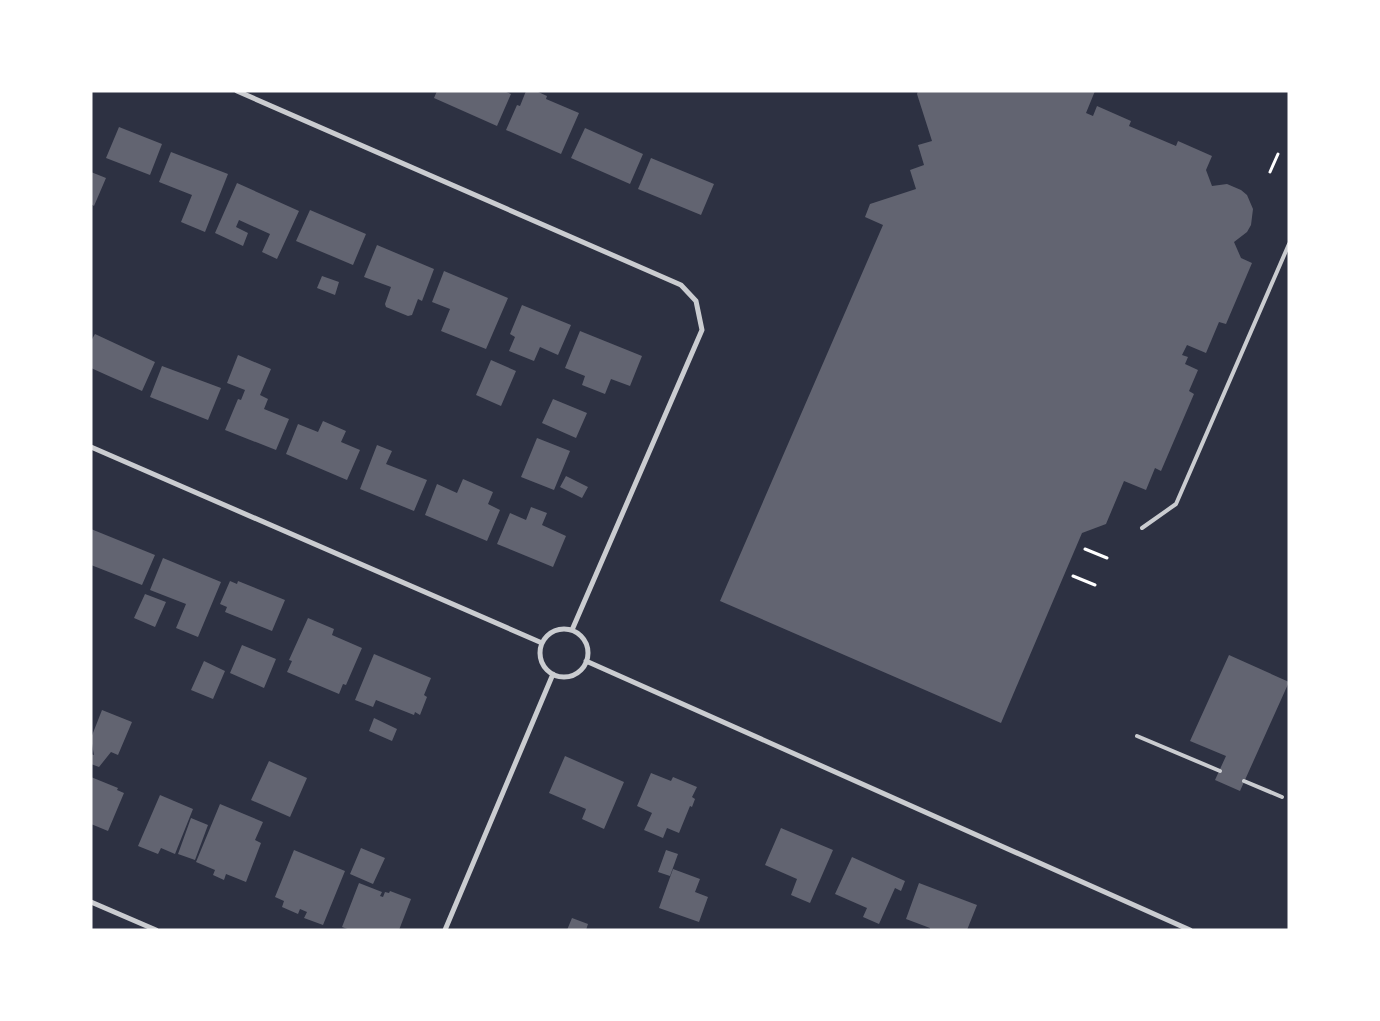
<svg xmlns="http://www.w3.org/2000/svg" width="1380" height="1021" font-family="'Nunito Sans',sans-serif">
<style>
.building{fill:#626471}
.lines{fill:none;stroke-linecap:round;stroke-linejoin:round}
.path{stroke:#fff;stroke-width:3}
.service{stroke:#caccd0;stroke-width:4}
.minor{stroke:#caccd0;stroke-width:5}
</style>
<rect width="100%" height="100%" fill="#2d3142"/>
<path class="building" d="M 437,91 L 504,91 L 511,94 L 497,126 L 434,98 Z
M 526,91 L 536,91 L 547,96 L 546,99 L 579,113 L 561,154 L 506,130 L 517,105 L 520,106 Z
M 918,91 L 1095,91 L 1086,113 L 1093,116 L 1097,106 L 1131,121 L 1129,126 L 1176,146 L 1178,141 L 1212,156 L 1206,170 L 1212,186 L 1227,184 L 1241,190 L 1247,195 L 1253,209 L 1251,225 L 1247,232 L 1234,242 L 1241,258 L 1252,263 L 1226,324 L 1219,322 L 1206,353 L 1187,345 L 1182,355 L 1188,357 L 1185,364 L 1198,370 L 1189,391 L 1194,394 L 1161,471 L 1155,468 L 1146,490 L 1124,481 L 1106,524 L 1082,533 L 1001,723 L 720,601 L 883,225 L 865,217 L 870,204 L 916,189 L 910,170 L 924,165 L 918,145 L 932,141 L 917,94 Z
M 119,127 L 162,144 L 150,175 L 106,158 Z
M 585,128 L 643,154 L 630,184 L 571,158 Z
M 171,152 L 228,174 L 205,232 L 181,222 L 192,195 L 159,182 Z
M 651,158 L 714,184 L 701,215 L 638,189 Z
M 91,172 L 106,178 L 94,206 L 91,204 Z
M 237,183 L 299,211 L 277,259 L 262,252 L 270,234 L 239,220 L 236,227 L 248,233 L 243,246 L 215,233 Z
M 310,210 L 366,234 L 353,265 L 296,241 Z
M 377,245 L 434,269 L 422,301 L 418,299 L 412,315 L 408,316 L 386,307 L 385,304 L 391,287 L 364,277 Z
M 444,271 L 508,298 L 486,349 L 441,331 L 450,309 L 432,302 Z
M 322,276 L 339,282 L 335,295 L 317,288 Z
M 522,305 L 571,325 L 558,355 L 540,347 L 534,361 L 509,351 L 515,337 L 510,334 Z
M 580,331 L 642,356 L 630,386 L 611,379 L 605,394 L 582,385 L 585,376 L 565,368 Z
M 95,334 L 155,362 L 142,391 L 91,368 L 91,341 Z
M 238,355 L 271,369 L 260,395 L 268,399 L 264,409 L 289,419 L 276,450 L 225,430 L 238,399 L 241,400 L 245,390 L 227,383 Z
M 491,360 L 516,371 L 501,406 L 476,395 Z
M 162,366 L 221,388 L 208,420 L 150,397 Z
M 553,399 L 587,413 L 576,438 L 542,423 Z
M 323,421 L 346,431 L 341,442 L 360,450 L 347,480 L 286,454 L 298,424 L 318,432 Z
M 537,438 L 570,451 L 554,490 L 521,477 Z
M 377,445 L 392,451 L 386,464 L 427,480 L 414,511 L 360,489 Z
M 566,476 L 588,487 L 582,498 L 560,487 Z
M 463,479 L 493,492 L 488,504 L 500,510 L 487,541 L 425,515 L 437,484 L 457,493 Z
M 531,507 L 547,513 L 542,525 L 566,536 L 553,567 L 497,544 L 510,513 L 526,520 Z
M 91,529 L 155,555 L 142,585 L 91,565 Z
M 163,558 L 221,582 L 198,637 L 176,628 L 186,604 L 150,590 Z
M 230,581 L 237,584 L 238,581 L 285,600 L 272,631 L 225,612 L 227,607 L 220,604 Z
M 145,594 L 166,602 L 155,627 L 134,618 Z
M 308,618 L 334,629 L 332,635 L 362,648 L 346,685 L 343,684 L 339,694 L 287,672 L 292,661 L 289,660 Z
M 242,645 L 276,659 L 264,688 L 230,673 Z
M 374,654 L 431,678 L 424,695 L 427,697 L 420,715 L 415,712 L 414,715 L 376,700 L 373,707 L 355,700 Z
M 1229,655 L 1289,682 L 1240,791 L 1215,780 L 1226,756 L 1190,741 Z
M 204,661 L 225,671 L 213,699 L 191,690 Z
M 102,710 L 132,722 L 118,755 L 111,752 L 99,767 L 91,764 L 91,754 L 94,755 L 91,738 Z
M 374,718 L 397,729 L 392,741 L 369,731 Z
M 565,756 L 624,782 L 604,829 L 582,819 L 586,809 L 549,793 Z
M 269,761 L 307,778 L 290,817 L 251,800 Z
M 651,773 L 671,781 L 673,777 L 697,787 L 692,797 L 695,799 L 692,807 L 690,806 L 679,833 L 667,828 L 663,838 L 644,830 L 652,813 L 637,806 Z
M 91,777 L 118,788 L 117,790 L 124,793 L 108,831 L 91,824 Z
M 160,795 L 193,809 L 175,854 L 161,848 L 158,854 L 138,846 Z
M 220,804 L 263,822 L 255,840 L 261,843 L 246,882 L 226,874 L 224,880 L 213,875 L 215,870 L 196,862 Z
M 191,818 L 208,825 L 195,860 L 178,854 Z
M 781,828 L 833,850 L 810,903 L 791,895 L 797,879 L 765,865 Z
M 361,848 L 385,858 L 373,884 L 350,874 Z
M 294,850 L 345,871 L 323,925 L 304,918 L 307,912 L 300,909 L 298,914 L 282,907 L 284,901 L 275,897 Z
M 666,850 L 678,854 L 670,876 L 658,872 Z
M 852,857 L 905,881 L 901,891 L 895,888 L 879,924 L 863,917 L 867,908 L 835,894 Z
M 673,869 L 700,879 L 695,892 L 708,897 L 699,922 L 659,908 Z
M 359,883 L 382,892 L 380,896 L 383,897 L 385,892 L 389,893 L 390,891 L 411,899 L 399,930 L 350,930 L 342,927 Z
M 919,883 L 977,905 L 967,930 L 930,930 L 930,928 L 906,919 Z
M 572,918 L 588,924 L 586,930 L 567,930 Z"/>
<g class="lines">
<path class="path" d="M 1270,172 L 1278,154
M 1085,549 L 1107,558
M 1073,576 L 1095,585"/>
<path class="service" d="M 1142,528 L 1176,504 L 1289,244
M 1137,736 L 1220,771
M 1244,781 L 1282,797"/>
<path class="minor" d="M 237,91 L 681,285 L 696,301 L 702,330 L 572,630
M 91,447 L 542,643
M540 653a24 24 0 1 1 48 0a24 24 0 1 1-48 0Z
M 586,661 L 1190,930
M 91,902 L 156,930
M 445,930 L 553,674"/>
</g>
<rect width="1380" height="1021" fill="none" stroke="#ffffff" stroke-width="185"/>
</svg>
